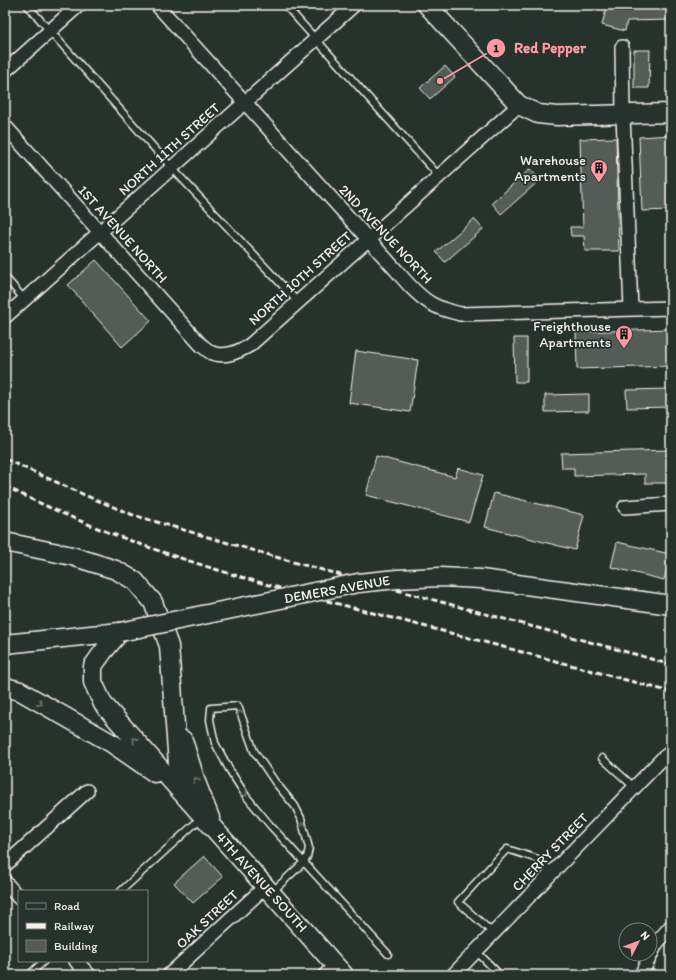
<svg xmlns="http://www.w3.org/2000/svg" width="676" height="980" font-family="Itim,sans-serif">
<style>
.building{fill:#525c55;stroke:#f4f1e8}
.lines{fill:none;stroke-linecap:round;stroke-linejoin:round}
.lane-casing{stroke:#f4f1e8;stroke-width:9}
.street-casing{stroke:#f4f1e8;stroke-width:16}
.secondary-casing{stroke:#f4f1e8;stroke-width:21}
.lane{stroke:#26332d;stroke-width:6}
.street{stroke:#26332d;stroke-width:13}
.secondary{stroke:#26332d;stroke-width:18}
.rail{stroke:#f4f1e8;stroke-width:3;stroke-dasharray:6 3;stroke-linecap:butt}
.secondary-bridge-casing{stroke:#f4f1e8;stroke-width:21;stroke-linecap:butt}
.secondary-bridge{stroke:#26332d;stroke-width:18}
.oneway{stroke:#6e766e}
.labels{text-anchor:middle;stroke-width:3.5;stroke-linejoin:round;paint-order:stroke}
.street-label{font-size:14px;fill:#f4f1e8;stroke:#26332d}
.poi-label{font-size:14px;fill:#f4f1e8;stroke:#26332d;text-anchor:end}
.leader{fill:none;stroke:#ff9aa2;stroke-width:1.5}
.callout-dot{fill:#ff9aa2;stroke:#26332d;stroke-width:1.5}
.mark-label{font-size:12px;text-anchor:middle;font-weight:bold;fill:#111}
.callout-label{font-size:15px;text-anchor:middle;font-weight:bold;fill:#ff9aa2;stroke:#26332d;stroke-width:3.5;stroke-linejoin:round;paint-order:stroke}
</style>
<rect width="100%" height="100%" fill="#26332d"/>
<filter id="ink" filterUnits="userSpaceOnUse"><feTurbulence type="fractalNoise" baseFrequency=".025" numOctaves="2"/><feDisplacementMap in="SourceGraphic" scale="8" xChannelSelector="R" yChannelSelector="G"/><feConvolveMatrix kernelMatrix="1 2 1 2 8 2 1 2 1" color-interpolation-filters="sRGB"/></filter>
<g filter="url(#ink)">
<path class="building" d="M 607,5 L 671,5 L 671,20 L 627,21 L 625,31 L 602,25 Z
M 634,50 L 650,50 L 649,88 L 634,88 Z
M 445,66 L 455,77 L 430,99 L 420,88 Z
M 671,135 L 671,210 L 642,211 L 639,137 Z
M 616,138 L 619,251 L 585,251 L 584,236 L 571,236 L 570,227 L 583,227 L 580,139 Z
M 530,169 L 540,180 L 501,214 L 492,203 Z
M 474,219 L 483,229 L 445,262 L 436,252 Z
M 96,260 L 151,321 L 122,347 L 68,285 Z
M 671,329 L 671,366 L 577,369 L 576,332 Z
M 514,338 L 527,338 L 527,382 L 515,382 Z
M 356,351 L 418,360 L 410,412 L 349,403 Z
M 671,389 L 671,407 L 627,408 L 626,390 Z
M 589,394 L 589,411 L 545,412 L 545,395 Z
M 669,450 L 670,483 L 645,483 L 645,474 L 574,476 L 574,468 L 562,468 L 561,453 Z
M 376,456 L 455,477 L 458,468 L 483,475 L 469,522 L 366,495 Z
M 494,493 L 584,515 L 575,550 L 485,527 Z
M 617,542 L 670,554 L 664,580 L 611,567 Z
M 204,856 L 223,877 L 193,903 L 174,883 Z"/>
<g class="lines">
<defs>
<path id="lane" d="M 27,5 L 172,168 L 298,302
M 285,5 L 439,176
M 5,277 L 25,300
M 602,758 L 634,787
M 121,891 L 201,818
M 272,892 L 304,862 L 307,857 L 309,848 L 301,818 L 295,806 L 275,782 L 254,751 L 238,706 L 211,708 L 210,720 L 215,743 L 229,769 L 246,796 L 270,825 L 388,954
M 493,933 L 458,902 L 507,849 L 538,859 L 552,872
M 476,951 L 500,975
M 29,975 L 44,961
M 320,975 L 332,964"/>
<path id="street" d="M 157,5 L 396,270 C 406,282 417,295 430,303 C 439,309 450,311 460,314 L 671,308
M 622,47 L 623,115 L 631,309
M 5,71 L 79,5
M 5,126 L 201,345 C 204,347 208,351 212,353 C 225,358 238,352 250,345 L 519,105
M 5,317 L 354,5
M 625,507 L 671,504
M 5,865 L 87,791
M 5,882 L 19,898
M 76,961 L 89,975
M 169,975 L 265,887
M 453,975 L 662,759 L 671,752
M 643,975 L 643,971 L 656,944 L 671,926"/>
<path id="secondary" d="M 427,5 L 519,105 L 538,114 L 557,116 L 671,113
M 5,542 L 72,556 L 116,570 L 135,581 L 153,602 L 169,646 L 180,790
M 120,632 L 103,652 L 93,666 L 93,682 L 103,704 L 344,975
M 5,644 L 120,632
M 5,687 L 20,691 L 113,744 L 155,773
M 183,740 L 196,782 L 210,818"/>
</defs>
<use href="#lane" class="lane-casing"/>
<use href="#street" class="street-casing"/>
<use href="#secondary" class="secondary-casing"/>
<use href="#lane" class="lane"/>
<use href="#street" class="street"/>
<use href="#secondary" class="secondary"/>
<path class="rail" d="M 5,459 L 87,496 L 133,515 L 293,562 L 638,655 L 671,665
M 5,486 C 129,550 265,585 400,620 C 490,643 581,668 671,692"/>
<defs>
<path id="secondary-bridge" d="M 120,632 L 358,583 L 397,579 L 440,577 L 481,579 L 671,605"/>
</defs>
<use href="#secondary-bridge" class="secondary-bridge-casing"/>
<use href="#secondary-bridge" class="secondary-bridge"/>
</g>
<defs><path id="oneway-chevron" d="M-2-3.5L2.5 0L-2 3.5" fill="none" stroke-width="1.6" stroke-linecap="round" stroke-linejoin="round"/></defs>
<g class="oneway">
<use href="#oneway-chevron" transform="translate(40 703) rotate(29)"/>
<use href="#oneway-chevron" transform="translate(240 713) rotate(-108)"/>
<use href="#oneway-chevron" transform="translate(135 740) rotate(-132)"/>
<use href="#oneway-chevron" transform="translate(196 780) rotate(-109)"/>
<use href="#oneway-chevron" transform="translate(245 794) rotate(54)"/>
<use href="#oneway-chevron" transform="translate(303 825) rotate(-103)"/>
</g>
</g>
<defs>
<symbol id="building-pin" viewBox="-11 -11 22 30"><path d="M0 17L-7.5 6A9.5 9.5 0 1 1 7.5 6Z" fill="#ff9aa2" stroke="#26332d"/><path d="M-4-6H4V6H1V3H-1V6H-4ZM-2.5-4.3h1.7v1.8h-1.7ZM.8-4.3h1.7v1.8H.8ZM-2.5-1h1.7V.8h-1.7ZM.8-1h1.7V.8H.8Z" fill="#111"/></symbol>
</defs>
<g fill-rule="evenodd">
<use href="#building-pin" x="589" y="158" width="20" height="27"/>
<use href="#building-pin" x="614" y="324" width="20" height="27"/>
</g>
<g class="labels">
<g class="street-label">
<text transform="translate(169 149) rotate(-42)" y="5">NORTH 11TH STREET</text>
<text transform="translate(123 234) rotate(48)" y="5">1ST AVENUE NORTH</text>
<text transform="translate(386 234) rotate(47)" y="5">2ND AVENUE NORTH</text>
<text transform="translate(300 278) rotate(-42)" y="5">NORTH 10TH STREET</text>
<text transform="translate(337 589) rotate(-10)" y="5">DEMERS AVENUE</text>
<text transform="translate(550 852) rotate(-46)" y="5">CHERRY STREET</text>
<text transform="translate(262 882) rotate(48)" y="5">4TH AVENUE SOUTH</text>
<text transform="translate(207 919) rotate(-43)" y="5">OAK STREET</text>
</g>
<g class="poi-label">
<text x="586" y="165">Warehouse<tspan x="586" dy="16">Apartments</tspan></text>
<text x="611" y="331">Freighthouse<tspan x="611" dy="16">Apartments</tspan></text>
</g>
</g>
<path class="leader" d="M440 81L496 48"/>
<g class="callout-dot">
<circle cx="440" cy="81" r="4"/>
<circle cx="496" cy="48" r="10"/>
</g>
<g class="mark-label">
<text x="496" y="52">1</text>
</g>
<g class="callout-label">
<text x="550" y="53">Red Pepper</text>
</g>
<rect width="676" height="980" fill="none" stroke="#26332d" stroke-width="20"/>
<rect x="10" y="10" width="656" height="960" fill="none" stroke="#f4f1e8" stroke-width="1.5" filter="url(#ink)"/>
<rect x="18" y="890" width="130" height="72" fill="#26332d" stroke="#787f78"/>
<rect x="26" y="903" width="20" height="6" fill="#26332d" stroke="#787f78"/>
<text x="54" y="910" font-size="12" fill="#f4f1e8">Road</text>
<rect x="26" y="923" width="20" height="6" fill="#f4f1e8" stroke="#787f78"/>
<text x="54" y="930" font-size="12" fill="#f4f1e8">Railway</text>
<rect x="26" y="940" width="20" height="12" fill="#525c55" stroke="#787f78"/>
<text x="54" y="950" font-size="12" fill="#f4f1e8">Building</text>
<g transform="translate(638 942) rotate(48)"><circle r="19" fill="#26332d" stroke="#787f78"/>
<path d="M0-3L7 15L0 10L-7 15Z" fill="#ff9aa2"/>
<text y="-6" font-size="11" font-weight="bold" text-anchor="middle" fill="#f4f1e8">N</text>
</g>
</svg>
